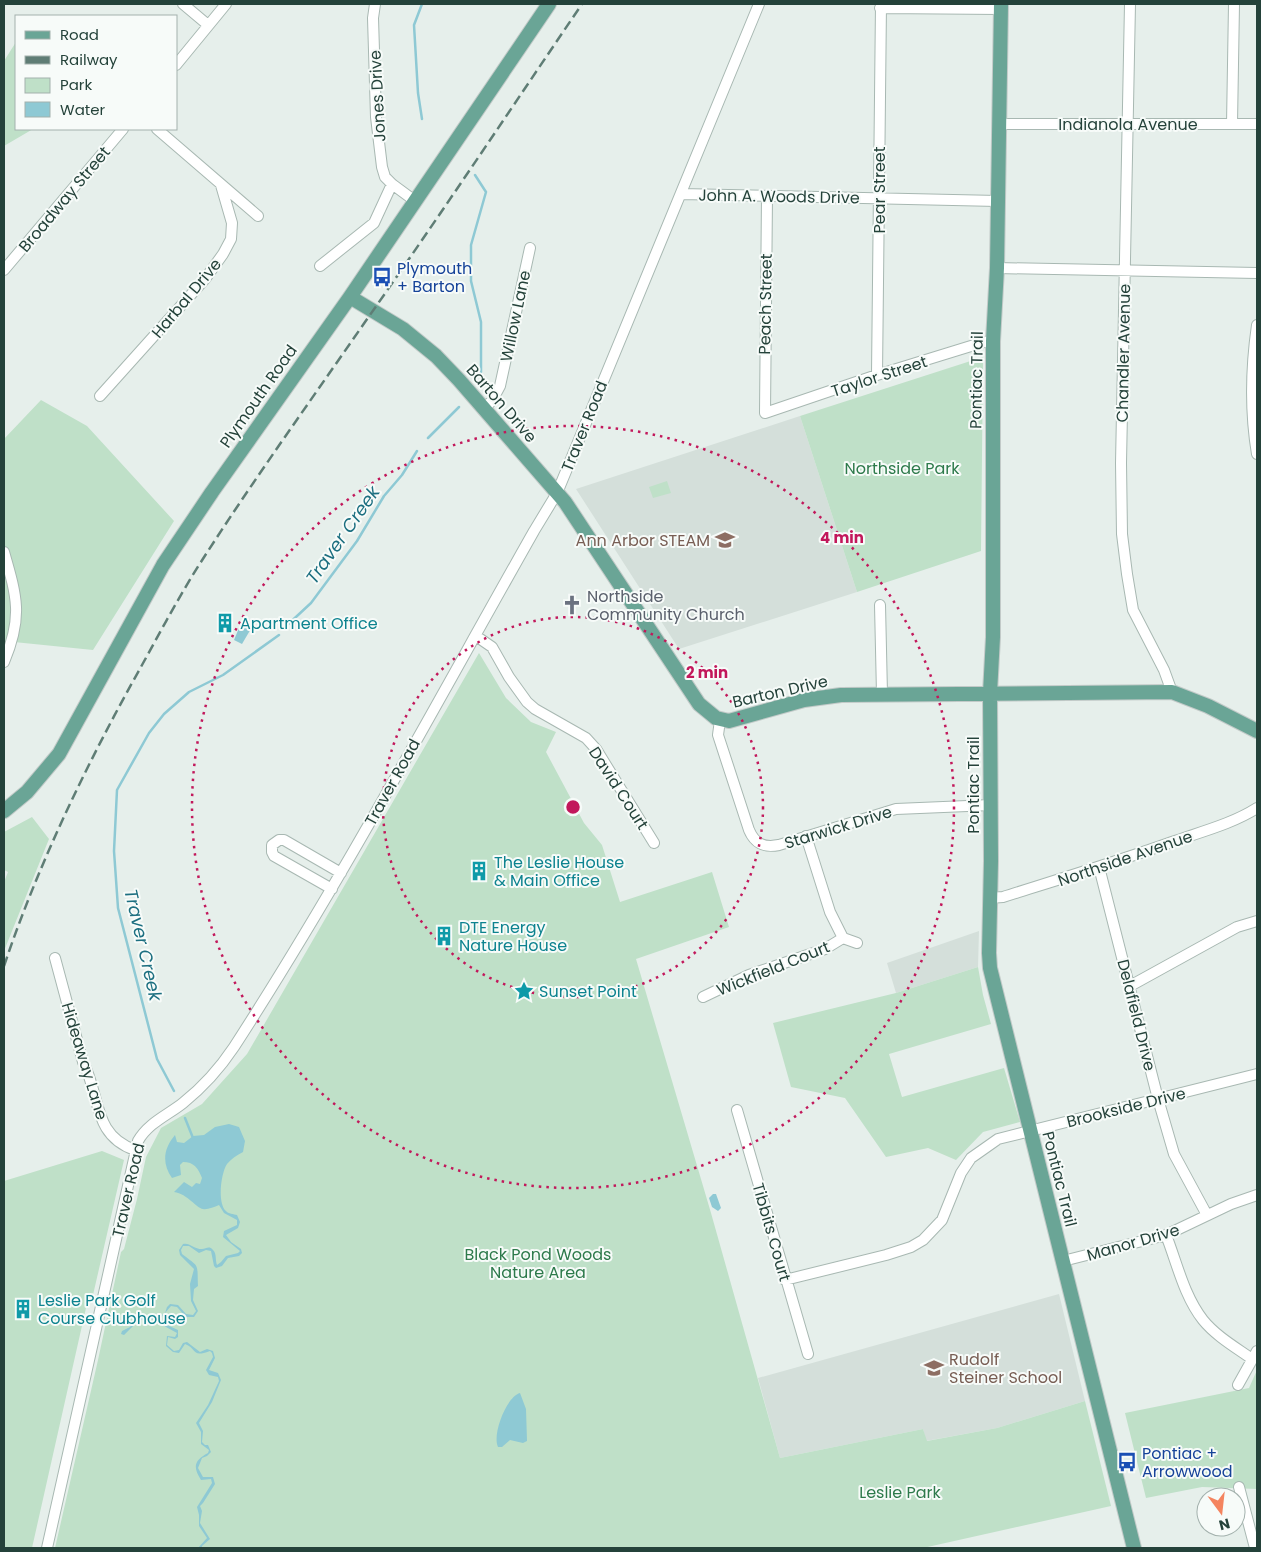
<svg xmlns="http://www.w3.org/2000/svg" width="1261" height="1552" font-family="Poppins,sans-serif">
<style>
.built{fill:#d4dfda}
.green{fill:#bfe0c8}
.water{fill:#8ec9d4}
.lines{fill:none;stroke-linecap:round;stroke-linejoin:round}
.stream{stroke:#8ec9d4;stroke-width:2.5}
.minor-casing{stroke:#a8b8b2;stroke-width:12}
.major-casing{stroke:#c2cac8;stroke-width:16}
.minor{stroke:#fff;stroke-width:10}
.major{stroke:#6aa596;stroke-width:14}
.rail{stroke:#5f7d75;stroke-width:2.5;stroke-dasharray:10 5;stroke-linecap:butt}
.ring{fill:none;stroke:#c2185b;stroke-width:2.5;stroke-dasharray:2.5 5}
.labels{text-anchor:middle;stroke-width:4;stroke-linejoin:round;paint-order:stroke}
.street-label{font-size:16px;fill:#24423a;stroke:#f7fbf9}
.transit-label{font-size:16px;fill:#164399;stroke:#f7fbf9;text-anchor:start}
.park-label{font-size:16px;fill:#2d7a4b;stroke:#f7fbf9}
.education-label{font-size:16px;fill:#785e54;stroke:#f7fbf9;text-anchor:end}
.worship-label{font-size:16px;fill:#5b616d;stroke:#f7fbf9;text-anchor:start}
.culture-label{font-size:16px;fill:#0d838f;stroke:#f7fbf9;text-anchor:start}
.water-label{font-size:18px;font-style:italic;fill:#1c6f80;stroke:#f7fbf9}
.centre{fill:#c2185b;stroke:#f7fbf9;stroke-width:2.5}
.ring-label{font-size:15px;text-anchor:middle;font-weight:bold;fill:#c2185b;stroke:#f7fbf9;stroke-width:4;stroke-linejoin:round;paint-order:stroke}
</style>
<rect width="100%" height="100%" fill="#e6efeb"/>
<path class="built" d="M 800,416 L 857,592 L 679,649 L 576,489 Z
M 979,931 L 978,967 L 896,993 L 887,963 Z
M 1059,1294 L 1085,1401 L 997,1428 L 926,1441 L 923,1429 L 780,1458 L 758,1378 Z"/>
<path class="green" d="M 16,42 L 16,129 L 33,129 L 4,146 L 4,61 Z
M 983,357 L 981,551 L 857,592 L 800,416 Z
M 41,400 L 87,426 L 174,521 L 93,650 L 4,641 L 4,439 Z
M 667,481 L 671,493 L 653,498 L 649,487 Z
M 479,653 L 506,698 L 531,722 L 556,732 L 546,752 L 584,823 L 602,845 L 620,902 L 712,872 L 729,927 L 636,959 L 711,1213 L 780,1458 L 923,1429 L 927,1441 L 997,1428 L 1085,1401 L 1111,1506 L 923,1548 L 55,1548 L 98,1360 L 121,1252 L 124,1249 L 137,1199 L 146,1157 L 161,1128 L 202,1104 L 247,1054 Z
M 32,817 L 49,839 L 4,951 L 4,882 L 8,872 L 4,870 L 4,832 Z
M 978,967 L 983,995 L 991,1024 L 889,1054 L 902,1097 L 1004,1068 L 1020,1122 L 983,1132 L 956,1160 L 928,1148 L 886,1157 L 845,1098 L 791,1087 L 773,1023 L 896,993 Z
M 102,1151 L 124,1160 L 93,1295 L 88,1299 L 32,1548 L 4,1548 L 4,1181 Z
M 1257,1370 L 1257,1489 L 1202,1487 L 1146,1498 L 1125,1413 L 1249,1388 Z"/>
<path class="water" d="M 244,623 L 252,627 L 242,644 L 234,640 L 239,628 Z
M 229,1124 L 239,1127 L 245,1141 L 243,1152 C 237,1155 231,1159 227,1164 C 221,1173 217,1203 226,1211 C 228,1214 234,1214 237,1215 L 240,1222 L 238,1228 L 226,1235 L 231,1242 L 241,1249 L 242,1253 L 239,1256 L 228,1258 L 222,1266 L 216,1268 L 214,1266 L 211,1251 L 206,1250 L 199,1253 L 189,1246 L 183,1246 L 181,1250 L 182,1254 C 200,1268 197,1262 198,1286 L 194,1289 L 193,1300 L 198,1311 L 194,1317 L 186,1317 L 177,1307 L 171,1306 L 160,1319 L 165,1324 L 178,1330 L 178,1337 L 175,1339 L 168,1337 L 167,1345 L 174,1351 L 179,1350 L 183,1343 L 187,1342 L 200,1352 L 207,1349 L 213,1351 L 215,1358 L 209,1370 L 218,1373 L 221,1380 L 212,1402 L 199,1423 L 203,1431 L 202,1442 L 205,1445 L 208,1445 L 211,1452 L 207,1456 L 202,1458 L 198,1468 L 203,1477 L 213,1477 L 215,1484 L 203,1503 L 200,1506 L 202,1511 L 200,1523 L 210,1539 L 202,1546 L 202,1548 L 198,1548 L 207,1538 L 199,1526 L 199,1515 L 197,1507 L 212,1483 L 211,1479 L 201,1480 C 192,1466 195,1460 208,1453 L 209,1450 L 201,1444 L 201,1432 L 196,1423 L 208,1405 L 219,1381 L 218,1377 L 209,1375 L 206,1370 L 213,1357 L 212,1353 L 210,1351 C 191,1358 198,1349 185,1344 L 179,1353 L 173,1352 L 166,1346 L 167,1336 L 175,1337 L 177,1333 L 166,1327 L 156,1320 L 147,1318 L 138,1321 L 124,1335 L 121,1334 L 122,1331 L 130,1327 L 138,1317 L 157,1315 L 159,1317 L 165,1313 L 167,1307 L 170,1304 L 178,1305 L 186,1314 L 193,1315 L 196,1311 L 191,1301 L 190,1284 L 194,1269 L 180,1255 L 179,1250 L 183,1244 C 189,1242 194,1249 202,1249 C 206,1249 209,1245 213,1250 C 217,1254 215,1260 217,1265 L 221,1262 L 226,1256 L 238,1253 L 240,1251 L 223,1237 L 224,1231 L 237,1225 L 237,1220 L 224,1213 L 219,1205 C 214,1207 207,1210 203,1209 C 196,1208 188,1194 174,1192 L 184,1182 L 192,1187 L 196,1183 L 200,1184 L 202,1178 C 198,1168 194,1162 183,1162 L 180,1165 L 181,1175 L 172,1178 C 162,1164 163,1149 175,1135 L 177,1142 L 184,1143 L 193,1136 L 204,1135 L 215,1127 Z
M 713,1194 L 716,1194 L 721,1208 L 718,1211 L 712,1207 L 709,1198 Z
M 520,1393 L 526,1409 L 527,1441 L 523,1443 L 510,1440 L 502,1447 L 498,1447 C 492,1435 506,1397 520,1393 Z"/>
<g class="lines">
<path class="stream" d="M 422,4 L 414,25 L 418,93 L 422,119
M 475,175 L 486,192 L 471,245 L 471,281 L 481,322 L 481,372
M 428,438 L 459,407
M 283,629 L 311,603 L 357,541 L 384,496 L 402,475 L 417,451
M 174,1091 L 157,1059 L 118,908 L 114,851 L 117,790 L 149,733 L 164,714 L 189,692 L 223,675 L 279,635
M 185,1118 L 193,1138"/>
<defs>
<path id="minor" d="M 183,4 L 208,25
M 375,4 L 373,18 L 376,117 L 382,167 L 385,177 L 392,184 L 415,201
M 1130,4 L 1121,463 L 1122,534 L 1127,574 L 1133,610 L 1164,670 L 1172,692
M 880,8 L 1001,9
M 176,65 L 226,4
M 999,124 L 1257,124
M 1232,124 L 1234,4
M 157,129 L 258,216
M 681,194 L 998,201
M 767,196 L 765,413 L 877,375 L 984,342 L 993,341
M 320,266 L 374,223 L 392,184
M 997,268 L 1257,273
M 4,270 L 123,129
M 1257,325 C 1251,367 1250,412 1257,454
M 877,375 L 881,4
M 100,396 L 205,279 L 223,254 L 231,239 L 232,223 L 221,185
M 483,409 L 492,401 L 500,386 L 530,248
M 4,552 C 17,597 23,617 4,662
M 880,605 L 882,694
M 476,636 L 492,647 L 509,677 L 527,702 L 535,709 L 586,738 L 596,749 L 654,843
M 720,720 L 718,735 L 749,830 C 755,844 764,848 779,845 L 896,809 L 991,805
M 1099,867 L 1158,1099 L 1174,1154 L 1207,1215
M 332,889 L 274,856 L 272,852 L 272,845 L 279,840 L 284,840 L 341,873
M 989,898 L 1003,897 C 1060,879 1116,862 1172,842 C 1200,832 1232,824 1257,808
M 843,938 L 857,943
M 55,958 L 83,1062 C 101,1096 92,1135 135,1150
M 1130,986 L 1237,927 L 1257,921
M 703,997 L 749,975 L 825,949 L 843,938 L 830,912 L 806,836
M 737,1110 L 808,1354
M 1166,1235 C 1177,1263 1184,1296 1203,1320 C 1216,1336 1235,1347 1252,1359
M 1063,1261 L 1166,1235 L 1231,1204 L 1257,1195
M 785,1280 L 886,1255 L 911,1247 L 923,1240 L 942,1220 L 961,1173 L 971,1158 L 998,1139 L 1257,1074
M 1238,1385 L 1257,1351
M 1239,1487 L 1255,1548
M 47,1548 L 138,1141 C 148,1123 168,1115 183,1103 C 203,1087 220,1068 234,1047 C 342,880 436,704 534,531 L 557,493 L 759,4"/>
<path id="major" d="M 1001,4 L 997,268 L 993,341 L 993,637 L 990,693 L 991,861 L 989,953 L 990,968 L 1134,1548
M 350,297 L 403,329 L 436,356 L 459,380 L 565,502 L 699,704 L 716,718 L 729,721 L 804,700 L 841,695 L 1172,692 L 1208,706 L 1257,731
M 4,811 L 27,792 L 59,754 L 163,565 L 212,492 L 350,297 L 549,4"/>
</defs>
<use href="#minor" class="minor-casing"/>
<use href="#major" class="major-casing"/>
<use href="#minor" class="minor"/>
<use href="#major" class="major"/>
<path class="rail" d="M 4,966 C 37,868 82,774 132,683 C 154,644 175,603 199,565 C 252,482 309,403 365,322 C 439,217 510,110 582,4"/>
</g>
<g class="ring">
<circle cx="573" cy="807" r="190"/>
<circle cx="573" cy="807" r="381"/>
</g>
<defs>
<symbol id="bus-bare" viewBox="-9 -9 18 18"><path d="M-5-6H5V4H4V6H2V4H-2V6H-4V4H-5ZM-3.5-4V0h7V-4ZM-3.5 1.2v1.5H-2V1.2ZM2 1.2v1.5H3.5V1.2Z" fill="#1a4fb4" stroke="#f7fbf9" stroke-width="2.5" paint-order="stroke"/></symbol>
<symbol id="school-bare" viewBox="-9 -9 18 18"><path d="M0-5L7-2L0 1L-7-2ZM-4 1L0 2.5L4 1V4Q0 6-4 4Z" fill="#8d6e63" stroke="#f7fbf9" stroke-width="2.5" paint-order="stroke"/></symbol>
<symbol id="church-bare" viewBox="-9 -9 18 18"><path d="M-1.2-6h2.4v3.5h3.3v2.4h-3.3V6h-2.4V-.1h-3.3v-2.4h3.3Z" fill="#6b7280" stroke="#f7fbf9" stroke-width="2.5" paint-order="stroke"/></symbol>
<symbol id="building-bare" viewBox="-9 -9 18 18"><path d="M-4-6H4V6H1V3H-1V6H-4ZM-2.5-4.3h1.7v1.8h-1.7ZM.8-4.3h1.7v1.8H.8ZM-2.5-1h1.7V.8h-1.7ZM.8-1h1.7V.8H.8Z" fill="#0f9aa8" stroke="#f7fbf9" stroke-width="2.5" paint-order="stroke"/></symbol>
<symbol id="sight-bare" viewBox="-9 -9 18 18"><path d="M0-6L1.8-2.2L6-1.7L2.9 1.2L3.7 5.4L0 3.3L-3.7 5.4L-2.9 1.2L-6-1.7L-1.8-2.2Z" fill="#0f9aa8" stroke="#f7fbf9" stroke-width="2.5" paint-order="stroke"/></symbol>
</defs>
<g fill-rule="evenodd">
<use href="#bus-bare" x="368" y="263" width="28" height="28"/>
<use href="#school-bare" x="711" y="526" width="28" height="28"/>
<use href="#church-bare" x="558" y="591" width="28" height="28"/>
<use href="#building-bare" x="211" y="609" width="28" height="28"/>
<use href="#building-bare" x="465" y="857" width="28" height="28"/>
<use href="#building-bare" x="430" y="922" width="28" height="28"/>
<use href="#sight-bare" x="510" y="977" width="28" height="28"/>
<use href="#building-bare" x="9" y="1295" width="28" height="28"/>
<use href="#school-bare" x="920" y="1354" width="28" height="28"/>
<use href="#bus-bare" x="1113" y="1448" width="28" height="28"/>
</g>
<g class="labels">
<g class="street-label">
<text transform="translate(377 96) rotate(-93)" y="6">Jones Drive</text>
<text x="1128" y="130">Indianola Avenue</text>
<text transform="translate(879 190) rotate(-90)" y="6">Pear Street</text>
<text transform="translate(779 196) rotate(1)" y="6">John A. Woods Drive</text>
<text transform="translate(64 199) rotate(-50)" y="6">Broadway Street</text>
<text transform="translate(186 298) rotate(-50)" y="6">Harbal Drive</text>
<text transform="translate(765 304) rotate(-89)" y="6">Peach Street</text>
<text transform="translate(515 316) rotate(-78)" y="6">Willow Lane</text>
<text transform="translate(1123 353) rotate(-89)" y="6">Chandler Avenue</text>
<text transform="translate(879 376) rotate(-18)" y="6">Taylor Street</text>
<text transform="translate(976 380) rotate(-89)" y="6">Pontiac Trail</text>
<text transform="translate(258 396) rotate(-55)" y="6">Plymouth Road</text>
<text transform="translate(502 403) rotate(49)" y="6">Barton Drive</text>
<text transform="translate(584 426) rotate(-68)" y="6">Traver Road</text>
<text transform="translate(780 691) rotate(-13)" y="6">Barton Drive</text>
<text transform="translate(392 782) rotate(-61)" y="6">Traver Road</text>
<text transform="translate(973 785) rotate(-90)" y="6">Pontiac Trail</text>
<text transform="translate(619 788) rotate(57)" y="6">David Court</text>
<text transform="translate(838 827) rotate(-17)" y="6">Starwick Drive</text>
<text transform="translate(1125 858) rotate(-19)" y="6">Northside Avenue</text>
<text transform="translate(773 968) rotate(-22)" y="6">Wickfield Court</text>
<text transform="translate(1137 1015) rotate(76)" y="6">Delafield Drive</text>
<text transform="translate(85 1061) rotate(73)" y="6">Hideaway Lane</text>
<text transform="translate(1126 1107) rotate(-14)" y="6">Brookside Drive</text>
<text transform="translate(1060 1179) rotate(76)" y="6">Pontiac Trail</text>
<text transform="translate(128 1190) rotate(-77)" y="6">Traver Road</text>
<text transform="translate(772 1232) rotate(74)" y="6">Tibbits Court</text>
<text transform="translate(1133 1242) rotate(-16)" y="6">Manor Drive</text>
</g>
<g class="transit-label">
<text x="397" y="274">Plymouth<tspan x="397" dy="18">+ Barton</tspan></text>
<text x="1142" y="1459">Pontiac +<tspan x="1142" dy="18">Arrowwood</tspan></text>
</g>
<g class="park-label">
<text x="902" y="474">Northside Park</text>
<text x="538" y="1260">Black Pond Woods<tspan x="538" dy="18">Nature Area</tspan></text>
<text x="900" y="1498">Leslie Park</text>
</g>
<g class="education-label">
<text x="710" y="546">Ann Arbor STEAM</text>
<text x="949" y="1365" text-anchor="start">Rudolf<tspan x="949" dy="18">Steiner School</tspan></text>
</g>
<g class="worship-label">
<text x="587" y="602">Northside<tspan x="587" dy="18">Community Church</tspan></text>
</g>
<g class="culture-label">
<text x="240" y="629">Apartment Office</text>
<text x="494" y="868">The Leslie House<tspan x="494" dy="18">&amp; Main Office</tspan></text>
<text x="459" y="933">DTE Energy<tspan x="459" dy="18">Nature House</tspan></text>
<text x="539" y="997">Sunset Point</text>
<text x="38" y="1306">Leslie Park Golf<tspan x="38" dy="18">Course Clubhouse</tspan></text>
</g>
<g class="water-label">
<text transform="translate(343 535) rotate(-55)" y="6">Traver Creek</text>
<text transform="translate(143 945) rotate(77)" y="6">Traver Creek</text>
</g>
</g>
<circle cx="573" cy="807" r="8" class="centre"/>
<g class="ring-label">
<text x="842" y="543">4 min</text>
<text x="707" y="678">2 min</text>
</g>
<rect width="1261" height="1552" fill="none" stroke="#24423a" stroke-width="10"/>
<rect x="15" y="15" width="162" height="115" fill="#f7fbf9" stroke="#a3b1ad"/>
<rect x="25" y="31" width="25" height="8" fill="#6aa596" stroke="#a3b1ad"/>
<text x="60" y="40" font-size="15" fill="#24423a">Road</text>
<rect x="25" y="56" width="25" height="8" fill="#5f7d75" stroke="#a3b1ad"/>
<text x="60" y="65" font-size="15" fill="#24423a">Railway</text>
<rect x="25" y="78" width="25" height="15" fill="#bfe0c8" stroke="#a3b1ad"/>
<text x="60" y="90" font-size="15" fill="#24423a">Park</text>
<rect x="25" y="102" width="25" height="15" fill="#8ec9d4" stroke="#a3b1ad"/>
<text x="60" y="115" font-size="15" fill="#24423a">Water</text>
<g transform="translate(1221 1512) rotate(165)"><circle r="24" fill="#f7fbf9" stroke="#a3b1ad"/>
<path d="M0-4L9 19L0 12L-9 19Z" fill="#f4845f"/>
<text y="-8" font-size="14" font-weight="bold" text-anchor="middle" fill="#24423a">N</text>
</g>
</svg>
